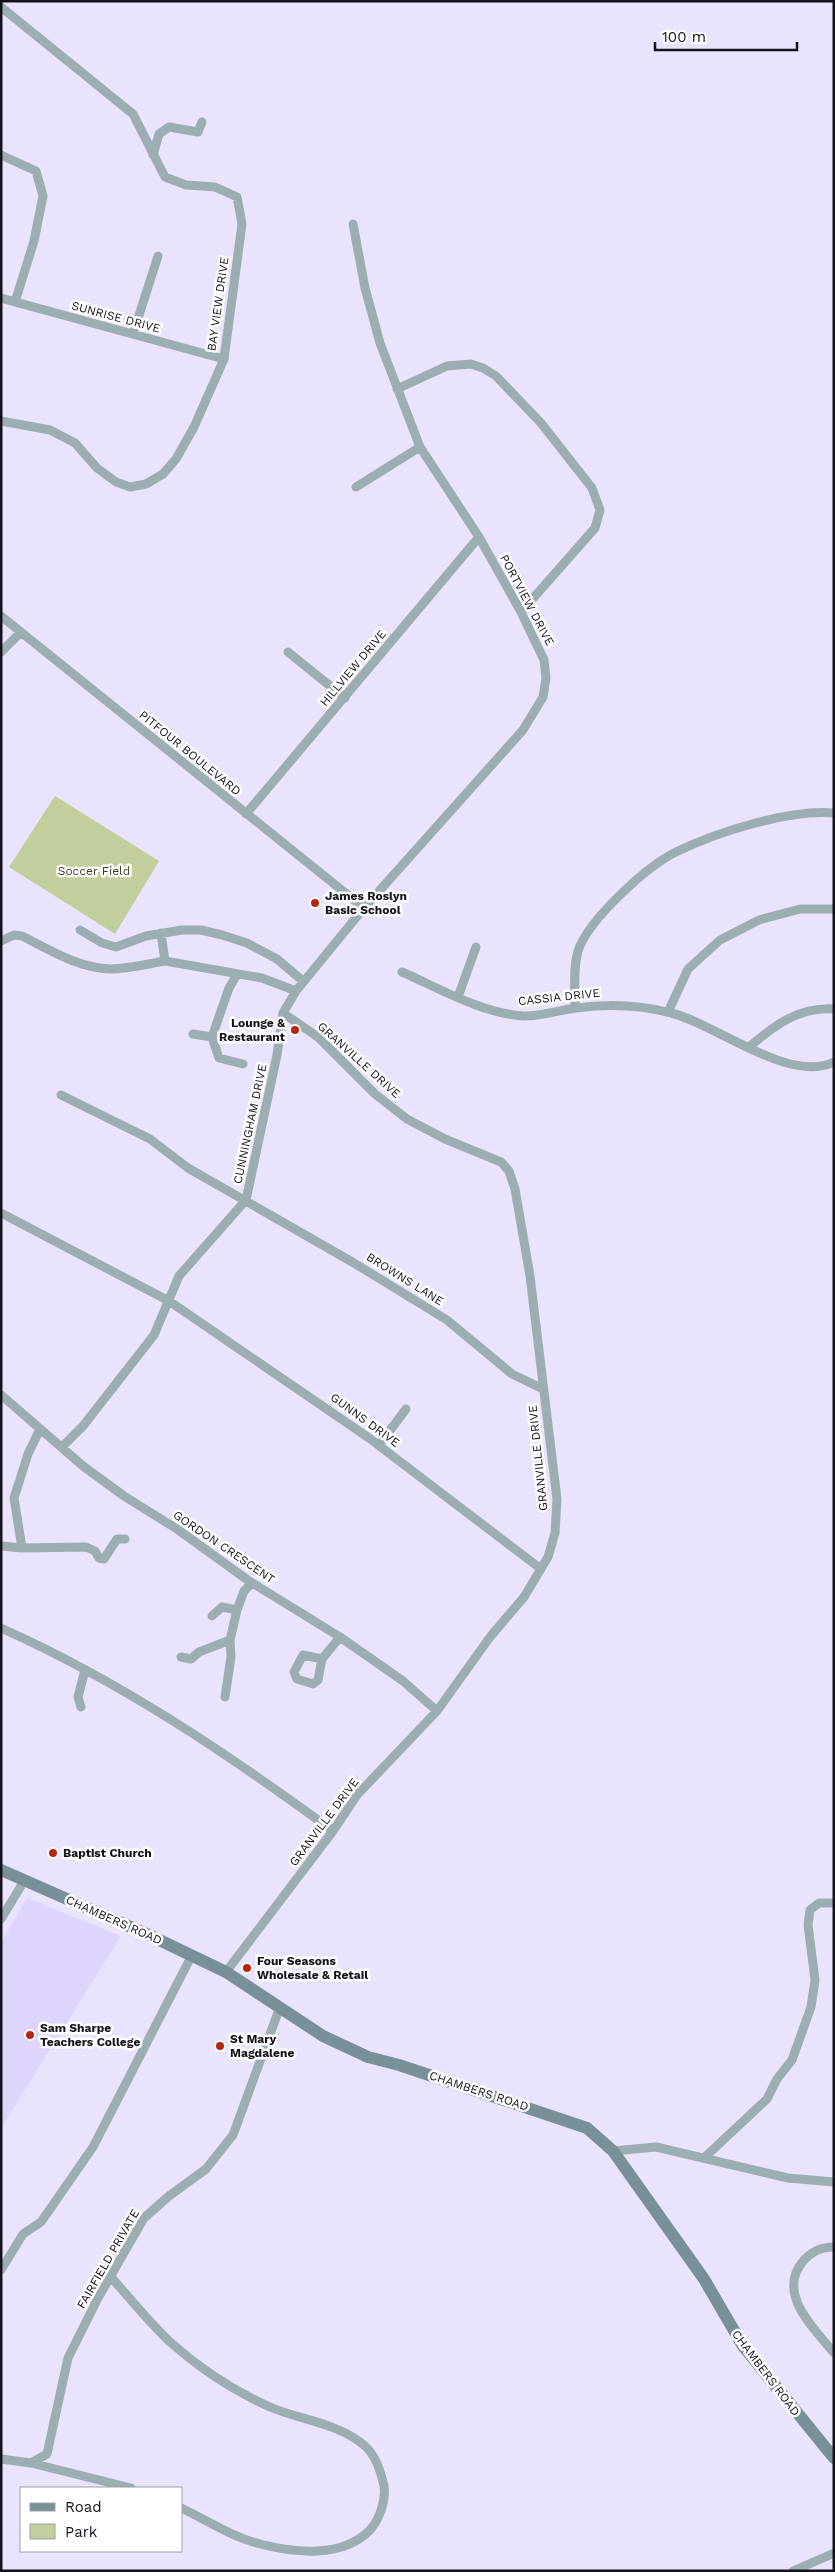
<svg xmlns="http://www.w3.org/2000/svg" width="835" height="2572" font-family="'Work Sans',sans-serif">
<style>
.built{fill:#dfd5fc}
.green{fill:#c2ce9c}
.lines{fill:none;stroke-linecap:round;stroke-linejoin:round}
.street{stroke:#9daeb3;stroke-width:9}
.secondary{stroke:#789199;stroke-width:12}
.poi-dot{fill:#b52810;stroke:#fff;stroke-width:2}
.labels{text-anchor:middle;stroke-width:5;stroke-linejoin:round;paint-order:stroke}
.street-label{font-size:12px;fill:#15121d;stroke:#fff}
.park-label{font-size:12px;fill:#373e1a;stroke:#fff}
.poi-label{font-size:12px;font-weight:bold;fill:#15121d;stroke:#fff;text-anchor:start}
</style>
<rect width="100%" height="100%" fill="#eae3fd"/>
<path class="built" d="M 27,1898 L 121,1936 L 1,2128 L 1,1943 Z"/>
<path class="green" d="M 55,796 L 159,861 L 115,934 L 9,867 Z"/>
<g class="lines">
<path class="street" d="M 1,7 L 133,114 L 165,177 L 186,185 L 215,187 L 237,197 L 242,224 L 224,359 L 194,427 L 176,459 L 163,474 L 146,484 L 130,487 L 116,482 L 97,468 L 75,443 L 50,430 L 1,421
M 1,155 L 36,171 L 43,196 L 34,241 L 15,302
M 153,155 L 159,134 L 169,127 L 198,132 L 202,122
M 1,298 L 224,359
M 133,334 L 158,256
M 397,389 L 447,366 L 471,364 L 483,368 L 496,376 L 541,423 L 592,488 L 600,510 L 595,528 L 521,612
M 356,487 L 420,447
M 1,616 L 364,908
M 1,652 L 21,632
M 288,652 L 345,698
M 246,814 L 479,537
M 80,930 L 102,943 L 116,947 L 146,936 L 182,930 L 201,930 L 222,935 L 247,943 L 277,959 L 303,981
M 1,941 L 14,935 L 22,936 C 50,950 78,968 110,969 C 128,969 147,964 165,961 L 161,933
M 165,961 L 262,978 L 296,991
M 402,972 C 441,989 481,1013 523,1016 C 540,1017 559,1010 576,1008 C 606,1004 641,1005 671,1013 C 717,1024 788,1084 834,1062
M 458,997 L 476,947
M 575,1008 C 575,989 573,968 578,951 C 588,920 647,866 676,852 C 717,832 789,809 834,813
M 668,1012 L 688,969 L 720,940 L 759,920 L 800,909 L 834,909
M 193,1034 L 212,1037 L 229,988 L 236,976
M 212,1037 L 219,1058 L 243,1064
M 749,1047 C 775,1025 798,1007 834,1009
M 61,1095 L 150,1139 L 188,1168 L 354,1263 L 447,1320 L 512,1374 L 543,1389
M 1,1213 L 169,1301 L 369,1438 L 541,1569
M 1,1395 L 83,1466 L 124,1496 L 177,1529 L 249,1581 L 340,1637 L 403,1681 L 437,1711
M 40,1429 L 28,1454 L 14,1498 L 22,1548 L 86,1547 L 95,1551 L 99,1558 L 104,1559 L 117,1539 L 125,1539
M 379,1445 L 406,1409
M 62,1447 L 83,1426 L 154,1335 L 179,1276 L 246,1200 L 277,1055 L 283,1013 L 296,991 L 364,908 L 523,730 L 543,697 L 546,678 L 544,660 L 521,612 L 479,537 L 420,447 L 380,343 L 365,288 L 353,224
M 1,1546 L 22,1548
M 212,1616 L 222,1607 L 237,1610 L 244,1591 L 252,1583
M 1,1628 C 120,1681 228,1754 333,1831
M 181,1657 L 191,1659 L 199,1652 L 230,1640 L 237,1610
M 322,1659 L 318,1680 L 313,1684 L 297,1679 L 294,1672 L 303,1655 L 322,1659 L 340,1637
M 225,1697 L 231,1657 L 230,1640
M 81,1707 L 78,1697 L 85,1670
M 1,1919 L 24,1881
M 226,1972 L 333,1831 L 357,1795 L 437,1711 L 490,1637 L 524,1597 L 548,1557 L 555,1533 L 557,1499 L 530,1276 L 515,1189 L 509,1171 L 501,1162 L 445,1139 L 407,1119 L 375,1094 L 318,1037 L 283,1013
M 613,2151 L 656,2147 L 788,2178 L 834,2182
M 705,2157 L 767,2099 L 777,2079 L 792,2060 L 811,2007 L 815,1980 L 808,1925 L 810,1910 L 819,1903 L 834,1903
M 834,2247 C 821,2247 813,2251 804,2260 C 775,2293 814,2328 834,2353
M 1,2270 L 23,2234 L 41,2222 L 93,2147 L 192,1955
M 110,2276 C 129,2297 148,2321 169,2341 C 198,2367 234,2391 270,2407 C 300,2420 339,2423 365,2446 C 375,2455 381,2472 384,2486 C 386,2501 379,2521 369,2531 C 342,2558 294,2553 260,2544 C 232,2537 207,2520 181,2508
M 1,2459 L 31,2463 L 47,2454 L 68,2358 L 98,2298 L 144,2218 L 169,2196 L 206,2169 L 233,2135 L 280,2007
M 31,2463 L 131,2488
M 793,2571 L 834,2553"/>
<path class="secondary" d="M 1,1870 L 151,1936 L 226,1972 L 323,2036 L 368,2057 L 399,2065 L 587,2128 L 613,2151 L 704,2279 L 743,2346 L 834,2458"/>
</g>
<g class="poi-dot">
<circle cx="315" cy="903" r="5"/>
<circle cx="295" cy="1030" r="5"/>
<circle cx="53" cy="1853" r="5"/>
<circle cx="247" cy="1968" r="5"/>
<circle cx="30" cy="2035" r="5"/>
<circle cx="220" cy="2046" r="5"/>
</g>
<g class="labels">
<g class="street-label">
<text transform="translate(218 304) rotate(-82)" y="4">BAY VIEW DRIVE</text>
<text transform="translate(116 317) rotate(15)" y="4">SUNRISE DRIVE</text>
<text transform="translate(527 600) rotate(62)" y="4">PORTVIEW DRIVE</text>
<text transform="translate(353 668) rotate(-50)" y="4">HILLVIEW DRIVE</text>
<text transform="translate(190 753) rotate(39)" y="4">PITFOUR BOULEVARD</text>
<text transform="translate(559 997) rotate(-6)" y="4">CASSIA DRIVE</text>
<text transform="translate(359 1060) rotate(42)" y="4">GRANVILLE DRIVE</text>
<text transform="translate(250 1124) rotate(-78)" y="4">CUNNINGHAM DRIVE</text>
<text transform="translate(405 1279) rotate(32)" y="4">BROWNS LANE</text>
<text transform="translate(365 1420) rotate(36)" y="4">GUNNS DRIVE</text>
<text transform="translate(538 1458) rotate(-96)" y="4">GRANVILLE DRIVE</text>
<text transform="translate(224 1547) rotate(34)" y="4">GORDON CRESCENT</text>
<text transform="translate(324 1822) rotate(-53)" y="4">GRANVILLE DRIVE</text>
<text transform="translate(114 1920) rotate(24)" y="4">CHAMBERS ROAD</text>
<text transform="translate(479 2091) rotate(18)" y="4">CHAMBERS ROAD</text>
<text transform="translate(108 2259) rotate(-60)" y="4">FAIRFIELD PRIVATE</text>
<text transform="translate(766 2373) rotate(53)" y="4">CHAMBERS ROAD</text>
</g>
<g class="park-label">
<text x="94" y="875">Soccer Field</text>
</g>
<g class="poi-label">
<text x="325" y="900">James Roslyn<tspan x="325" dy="14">Basic School</tspan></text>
<text x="285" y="1027" text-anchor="end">Lounge &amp;<tspan x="285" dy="14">Restaurant</tspan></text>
<text x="63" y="1857">Baptist Church</text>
<text x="257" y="1965">Four Seasons<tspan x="257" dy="14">Wholesale &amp; Retail</tspan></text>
<text x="40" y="2032">Sam Sharpe<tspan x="40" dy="14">Teachers College</tspan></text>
<text x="230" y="2043">St Mary<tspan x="230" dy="14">Magdalene</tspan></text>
</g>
</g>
<rect width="835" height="2572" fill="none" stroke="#15121d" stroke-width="5"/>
<rect x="20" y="2487" width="162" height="65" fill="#ffffff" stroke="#a1a0a5"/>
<rect x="30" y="2503" width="25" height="8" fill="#789199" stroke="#a1a0a5"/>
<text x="65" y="2512" font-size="15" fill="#15121d">Road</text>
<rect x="30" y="2524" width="25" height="15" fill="#c2ce9c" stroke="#a1a0a5"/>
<text x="65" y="2537" font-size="15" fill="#15121d">Park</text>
<path d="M655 42v8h142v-8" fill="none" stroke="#15121d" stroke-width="2.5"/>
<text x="662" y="42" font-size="15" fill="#15121d" stroke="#ffffff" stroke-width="4" paint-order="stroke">100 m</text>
</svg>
